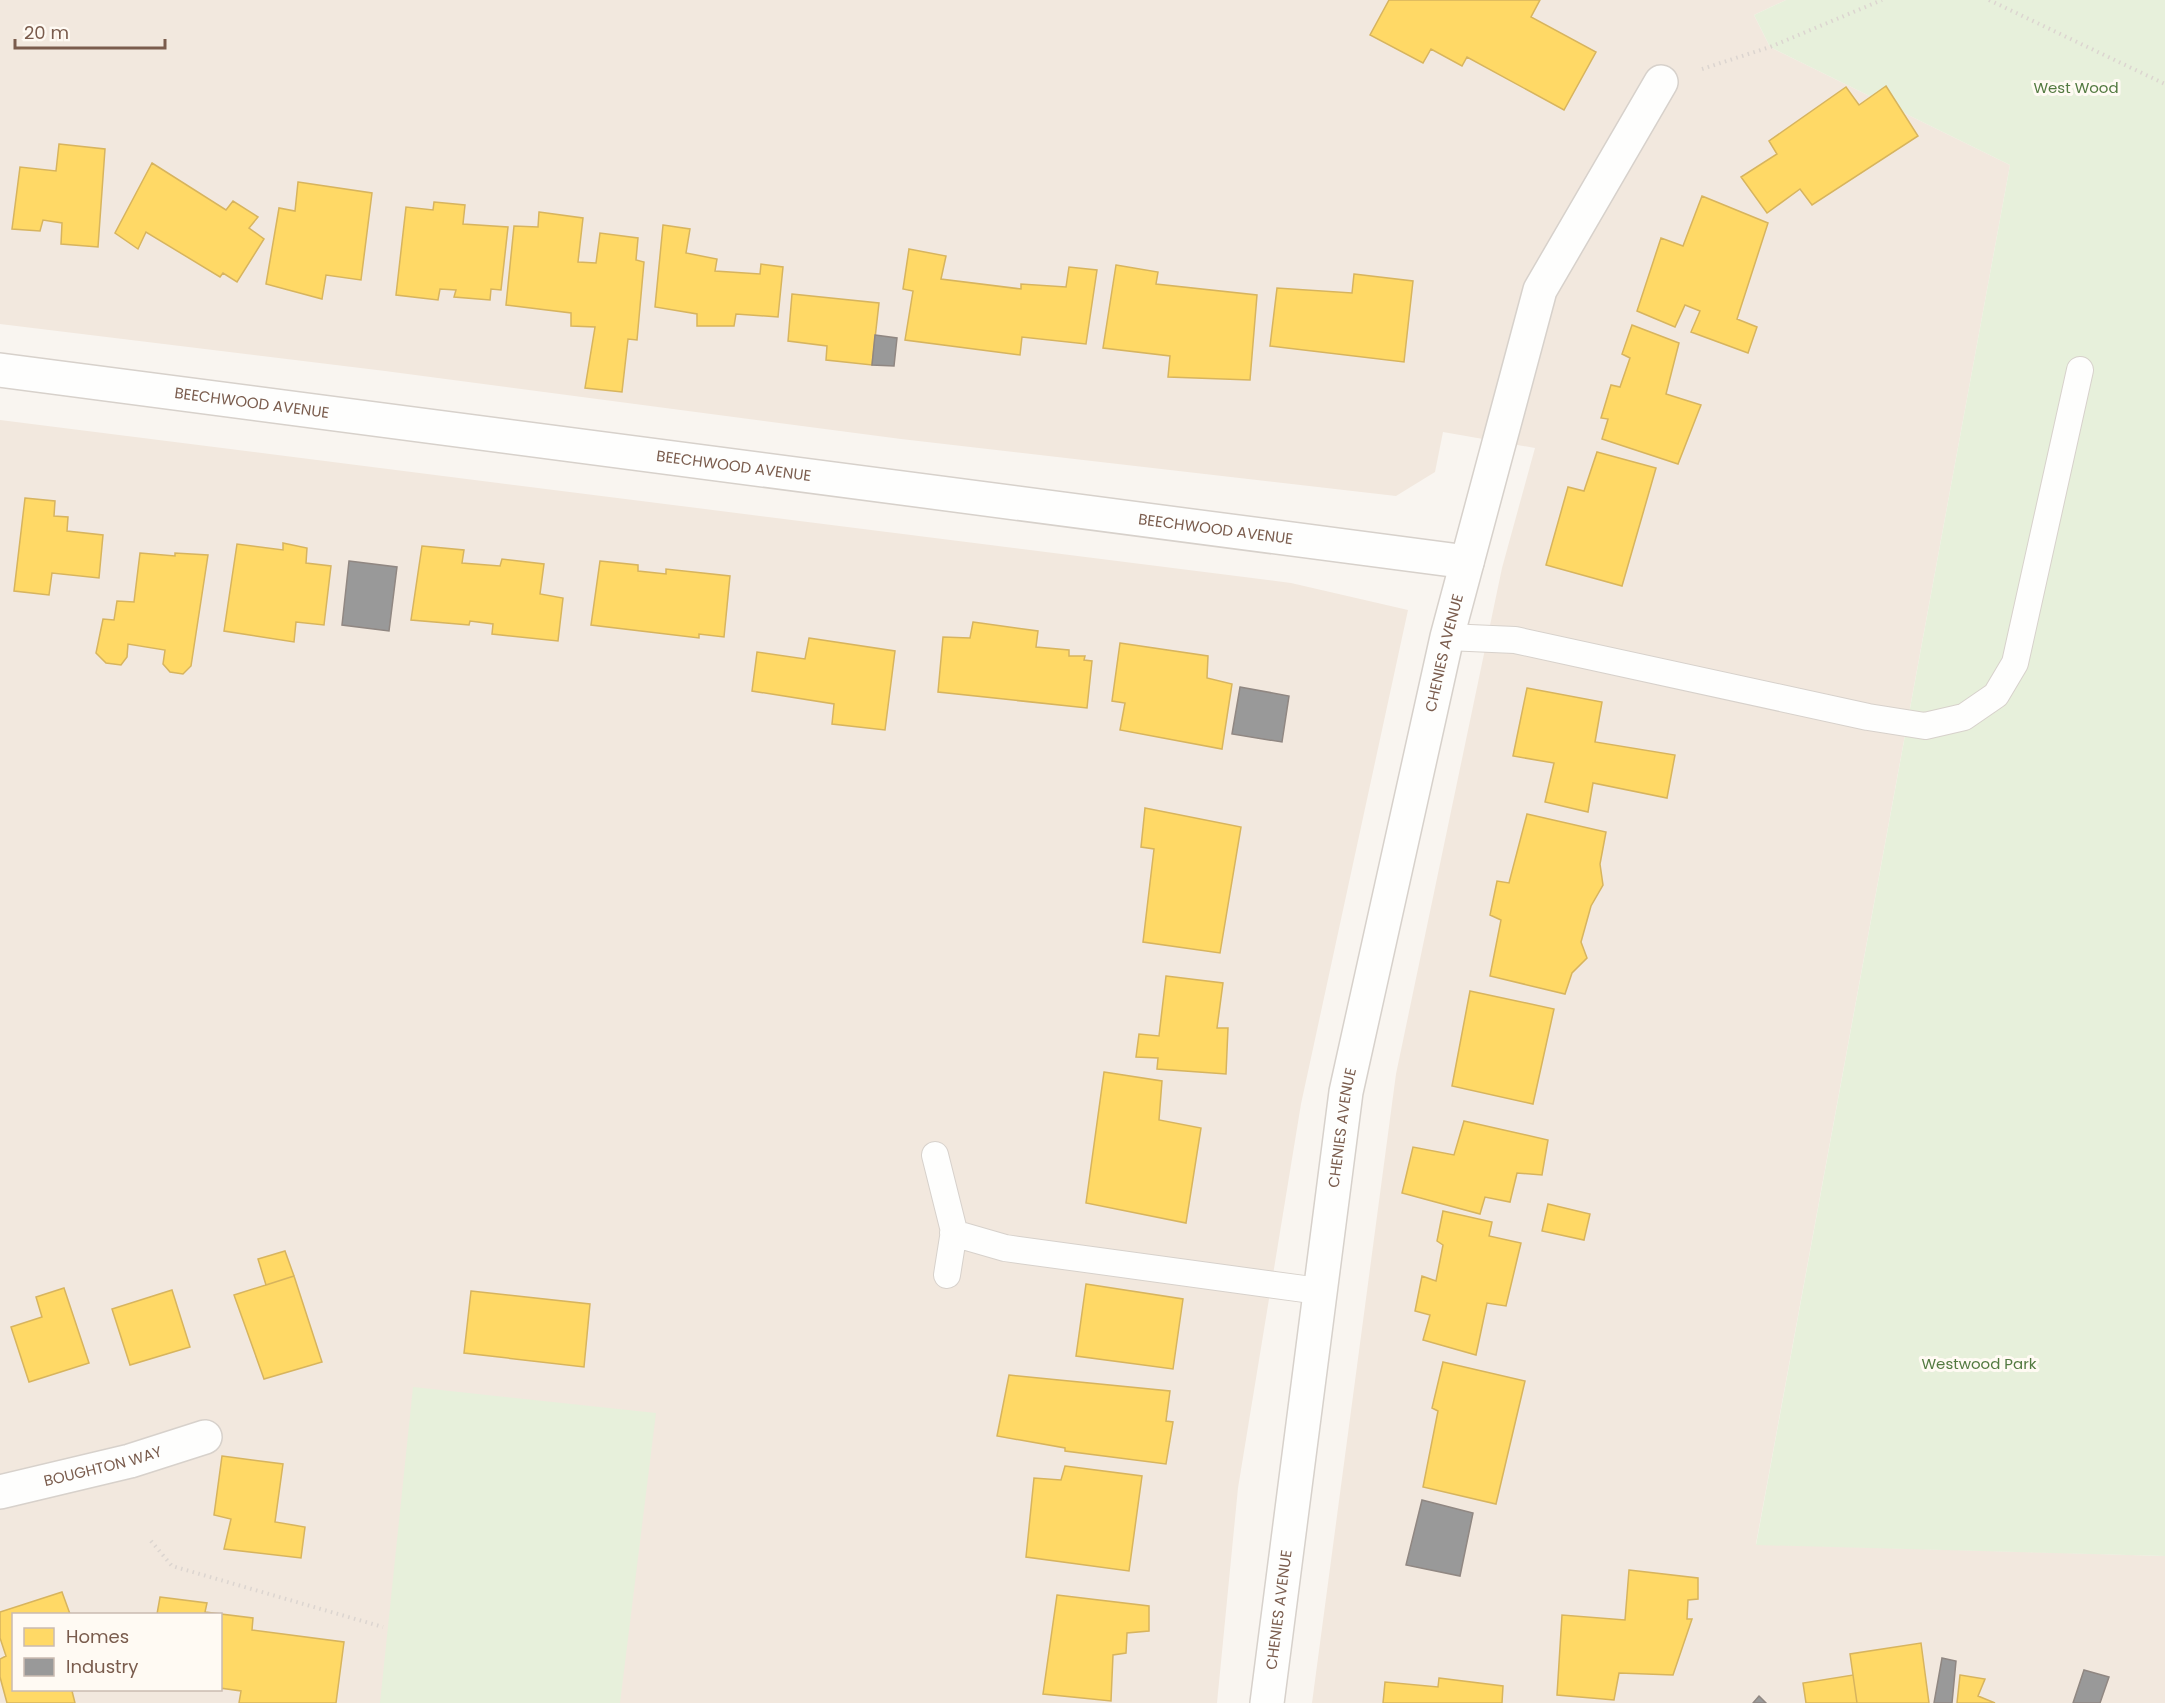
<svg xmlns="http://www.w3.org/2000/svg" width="2165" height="1703" font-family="Poppins,sans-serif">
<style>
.residential{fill:#f2e8de;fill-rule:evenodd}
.green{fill:#e7f0db}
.homes{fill:#ffd966;stroke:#d7b45e;stroke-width:1.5}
.industry{fill:#999;stroke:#908782;stroke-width:1.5}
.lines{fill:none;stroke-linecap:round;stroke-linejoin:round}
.service-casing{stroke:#d7d1cb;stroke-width:28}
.minor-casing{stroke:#d7d1cb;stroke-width:36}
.path{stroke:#dcd5d0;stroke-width:4;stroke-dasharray:1.5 4.5;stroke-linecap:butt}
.service{stroke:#fefefd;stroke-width:26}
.minor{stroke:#fefefd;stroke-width:33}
.labels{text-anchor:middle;stroke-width:6;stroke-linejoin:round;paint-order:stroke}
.park-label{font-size:15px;fill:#537a41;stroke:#fffaf3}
.street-label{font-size:15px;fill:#7a5c4d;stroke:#fffaf3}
</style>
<rect width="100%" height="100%" fill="#f9f5f0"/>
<path class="residential" d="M 0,0 L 1786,0 L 1754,15 L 1770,47 L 2010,165 L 1756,1544 L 2165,1556 L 2165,1703 L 1312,1703 L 1396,1074 L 1502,568 L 1535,448 L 1443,432 L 1435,472 L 1396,496 L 901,439 L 385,371 L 0,324 Z
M 0,420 L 1291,583 L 1408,610 L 1301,1104 L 1238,1488 L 1217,1703 L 0,1703 ZM 14,1614 L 220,1614 L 220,1690 L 14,1690 Z"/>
<path class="green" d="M 1786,0 L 2165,0 L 2165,1556 L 1756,1545 L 2010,165 L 1770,47 L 1754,15 Z
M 413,1387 L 656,1413 L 620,1703 L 380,1703 Z"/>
<path class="homes" d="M 1389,0 L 1540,0 L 1531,17 L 1596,52 L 1564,110 L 1467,57 L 1462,66 L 1431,49 L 1423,63 L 1370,35 Z
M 1886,86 L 1918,136 L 1812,205 L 1800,189 L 1767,213 L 1741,177 L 1777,154 L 1769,141 L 1846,87 L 1859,105 Z
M 59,144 L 105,149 L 98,247 L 61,244 L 62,223 L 43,220 L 40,231 L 12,229 L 20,167 L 56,171 Z
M 152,163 L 226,210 L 233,201 L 258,217 L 249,228 L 264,239 L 237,282 L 223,273 L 220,277 L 146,232 L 138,249 L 115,233 Z
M 298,182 L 372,193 L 361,280 L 326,275 L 322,299 L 266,284 L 279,208 L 295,211 Z
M 1702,196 L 1768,223 L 1737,319 L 1757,327 L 1748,353 L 1691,332 L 1700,311 L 1685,305 L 1675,327 L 1637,311 L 1661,238 L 1683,246 Z
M 434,202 L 465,205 L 463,224 L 508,227 L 501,290 L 491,289 L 490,300 L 454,297 L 456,290 L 440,289 L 438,300 L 396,295 L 406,207 L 433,210 Z
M 539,212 L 583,218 L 578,262 L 596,263 L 600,233 L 638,238 L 636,260 L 644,262 L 637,340 L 628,339 L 622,392 L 585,388 L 595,327 L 571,326 L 571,313 L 506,305 L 514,226 L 538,227 Z
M 663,225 L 690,229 L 686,253 L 717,259 L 715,271 L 760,274 L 761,264 L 783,267 L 778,317 L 736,314 L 734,326 L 697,326 L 697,314 L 655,307 Z
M 909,249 L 946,256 L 941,279 L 1021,289 L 1021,284 L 1066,287 L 1069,267 L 1097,270 L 1086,344 L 1022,337 L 1020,355 L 905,340 L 913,291 L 903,289 Z
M 1116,265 L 1158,272 L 1156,284 L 1257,295 L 1250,380 L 1168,377 L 1170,356 L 1103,348 Z
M 1354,274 L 1413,281 L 1404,362 L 1270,346 L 1277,288 L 1352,293 Z
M 792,294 L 879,303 L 872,365 L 826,360 L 827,346 L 788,341 Z
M 1632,325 L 1679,343 L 1666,394 L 1701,405 L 1678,464 L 1602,439 L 1608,419 L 1601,418 L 1611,385 L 1620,387 L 1630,358 L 1622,354 Z
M 1597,452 L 1656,468 L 1622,586 L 1546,565 L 1568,487 L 1584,491 Z
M 25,498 L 55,501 L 54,516 L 68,517 L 67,531 L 103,535 L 99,578 L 52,573 L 49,595 L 14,591 Z
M 283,543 L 307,548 L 306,563 L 331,566 L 324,625 L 296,622 L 294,642 L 224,631 L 237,544 L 283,550 Z
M 422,546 L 464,550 L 462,563 L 500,566 L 502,559 L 544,564 L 540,594 L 563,598 L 558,641 L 492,634 L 493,624 L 470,621 L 469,625 L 411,620 Z
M 140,553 L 175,556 L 175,553 L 208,555 L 191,666 L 183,674 L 170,672 L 163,664 L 165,650 L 128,644 L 127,657 L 121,665 L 106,663 L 96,653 L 103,619 L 114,620 L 117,601 L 134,602 Z
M 600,561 L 638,565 L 638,571 L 666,574 L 666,569 L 730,576 L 724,637 L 699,634 L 699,638 L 591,625 Z
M 973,622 L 1038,631 L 1036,647 L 1069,650 L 1069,656 L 1085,656 L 1084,660 L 1092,661 L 1087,708 L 938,692 L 943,637 L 970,638 Z
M 809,638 L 895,651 L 885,730 L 832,724 L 834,704 L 752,691 L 757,652 L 805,659 Z
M 1120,643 L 1208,656 L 1207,678 L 1232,684 L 1222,749 L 1120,730 L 1125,703 L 1112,701 Z
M 1527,688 L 1602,702 L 1595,742 L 1675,755 L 1667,798 L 1593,783 L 1588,812 L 1545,802 L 1554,763 L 1513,756 Z
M 1145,808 L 1241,827 L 1220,953 L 1143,942 L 1154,849 L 1141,847 Z
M 1527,814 L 1606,832 L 1600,864 L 1603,885 L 1591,906 L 1581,942 L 1587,958 L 1572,973 L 1565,994 L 1490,976 L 1501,920 L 1490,915 L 1497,881 L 1509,883 Z
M 1166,976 L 1223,983 L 1217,1028 L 1228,1028 L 1226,1074 L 1157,1069 L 1158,1058 L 1136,1057 L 1139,1034 L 1159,1036 Z
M 1470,991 L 1554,1009 L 1533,1104 L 1452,1086 Z
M 1104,1072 L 1162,1081 L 1159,1120 L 1201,1128 L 1186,1223 L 1086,1203 Z
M 1464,1121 L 1548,1140 L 1542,1175 L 1517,1173 L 1510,1202 L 1485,1197 L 1480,1214 L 1402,1193 L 1413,1147 L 1454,1155 Z
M 1548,1204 L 1590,1214 L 1584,1240 L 1542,1231 Z
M 1443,1211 L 1492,1222 L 1489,1236 L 1521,1243 L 1506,1306 L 1487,1303 L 1476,1355 L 1423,1340 L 1430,1315 L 1415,1311 L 1422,1276 L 1436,1281 L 1443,1245 L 1437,1241 Z
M 285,1251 L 294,1276 L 266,1285 L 258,1259 Z
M 294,1276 L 322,1362 L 264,1379 L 234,1295 Z
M 1086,1284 L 1183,1299 L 1173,1369 L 1076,1356 Z
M 64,1288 L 89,1363 L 29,1382 L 11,1327 L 42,1317 L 36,1297 Z
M 172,1290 L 190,1347 L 130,1365 L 112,1309 Z
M 471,1291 L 590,1304 L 584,1367 L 464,1353 Z
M 1443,1362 L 1525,1381 L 1496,1504 L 1423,1487 L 1438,1411 L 1432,1408 Z
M 1009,1375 L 1170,1391 L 1166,1421 L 1173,1422 L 1166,1464 L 1065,1451 L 1065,1448 L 997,1436 Z
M 222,1456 L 283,1464 L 275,1522 L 305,1527 L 301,1558 L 224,1549 L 231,1519 L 214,1515 Z
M 1065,1466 L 1142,1476 L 1129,1571 L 1026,1557 L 1034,1478 L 1061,1480 Z
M 1629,1570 L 1698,1578 L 1698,1599 L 1688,1600 L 1687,1619 L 1692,1619 L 1673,1675 L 1619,1673 L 1614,1700 L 1557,1695 L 1562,1615 L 1625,1620 Z
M 62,1592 L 70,1614 L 14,1614 L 14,1690 L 75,1690 L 72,1691 L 75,1703 L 7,1703 L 0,1677 L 0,1659 L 6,1656 L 0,1638 L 0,1612 Z
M 1057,1595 L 1149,1606 L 1149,1631 L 1127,1633 L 1126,1653 L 1113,1655 L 1111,1701 L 1043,1694 Z
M 160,1597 L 207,1603 L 205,1612 L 253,1618 L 252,1630 L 344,1642 L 336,1703 L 239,1703 L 241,1691 L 220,1688 L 220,1614 L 157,1614 Z
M 1921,1643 L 1929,1703 L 1857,1703 L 1850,1654 Z
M 1853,1675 L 1857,1703 L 1806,1703 L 1803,1683 Z
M 1960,1675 L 1985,1679 L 1978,1696 L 1995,1703 L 1957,1703 Z
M 1439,1678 L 1503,1686 L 1502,1703 L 1383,1703 L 1385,1682 L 1438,1687 Z"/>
<path class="industry" d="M 875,335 L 897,338 L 894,366 L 872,365 Z
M 349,561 L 397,567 L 389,631 L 342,625 Z
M 1240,687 L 1289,696 L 1282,742 L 1232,734 Z
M 1422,1500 L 1473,1513 L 1460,1576 L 1406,1565 Z
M 1942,1658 L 1956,1661 L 1952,1703 L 1934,1703 Z
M 2084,1670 L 2109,1677 L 2100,1703 L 2073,1703 Z
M 1759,1696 L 1766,1703 L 1753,1703 Z"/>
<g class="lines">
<defs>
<path id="service" d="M 1447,637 L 1515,640 L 1868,717 L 1925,726 L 1964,717 L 1996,695 L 2015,663 L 2080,370
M 935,1155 L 954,1231 L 947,1275
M 953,1233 L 1005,1248 L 1319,1291"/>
<g id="minor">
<path id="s1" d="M 0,370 L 1467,562"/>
<path id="s2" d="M 0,1492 L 130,1461 L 205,1437"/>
<path id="s3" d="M 1267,1703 L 1346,1092 L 1447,637 L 1540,290 L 1661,82"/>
</g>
</defs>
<use href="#service" class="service-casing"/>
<use href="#minor" class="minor-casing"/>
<path class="path" d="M 1989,0 L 2165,84
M 1702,69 L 1770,47 L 1882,0
M 151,1541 L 172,1566 L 383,1627"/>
<use href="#service" class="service"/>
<use href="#minor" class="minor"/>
</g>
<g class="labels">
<g class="park-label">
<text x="2076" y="93">West Wood</text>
<text x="1979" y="1369">Westwood Park</text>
</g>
<g class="street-label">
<text dy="5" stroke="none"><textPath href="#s1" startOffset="254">BEECHWOOD AVENUE</textPath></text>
<text dy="5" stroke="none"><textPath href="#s1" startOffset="740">BEECHWOOD AVENUE</textPath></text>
<text dy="5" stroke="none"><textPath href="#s1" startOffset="1226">BEECHWOOD AVENUE</textPath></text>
<text dy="5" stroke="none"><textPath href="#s3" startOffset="1066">CHENIES AVENUE</textPath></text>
<text dy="5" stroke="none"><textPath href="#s3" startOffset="580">CHENIES AVENUE</textPath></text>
<text dy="5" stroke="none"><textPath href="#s2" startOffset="106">BOUGHTON WAY</textPath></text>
<text dy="5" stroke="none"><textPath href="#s3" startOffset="94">CHENIES AVENUE</textPath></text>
</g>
</g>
<rect x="12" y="1613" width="210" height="78" fill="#fffaf3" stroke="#cabbb1" stroke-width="1.5"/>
<rect x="24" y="1628" width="30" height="18" fill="#ffd966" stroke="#cabbb1" stroke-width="1.5"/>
<text x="66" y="1643" font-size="18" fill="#7a5c4d">Homes</text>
<rect x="24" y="1658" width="30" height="18" fill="#999999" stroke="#cabbb1" stroke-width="1.5"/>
<text x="66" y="1673" font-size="18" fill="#7a5c4d">Industry</text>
<path d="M15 39v9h150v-9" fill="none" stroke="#7a5c4d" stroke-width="3"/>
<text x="24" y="39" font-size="18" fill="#7a5c4d" stroke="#fffaf3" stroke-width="4.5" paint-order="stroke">20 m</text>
</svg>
